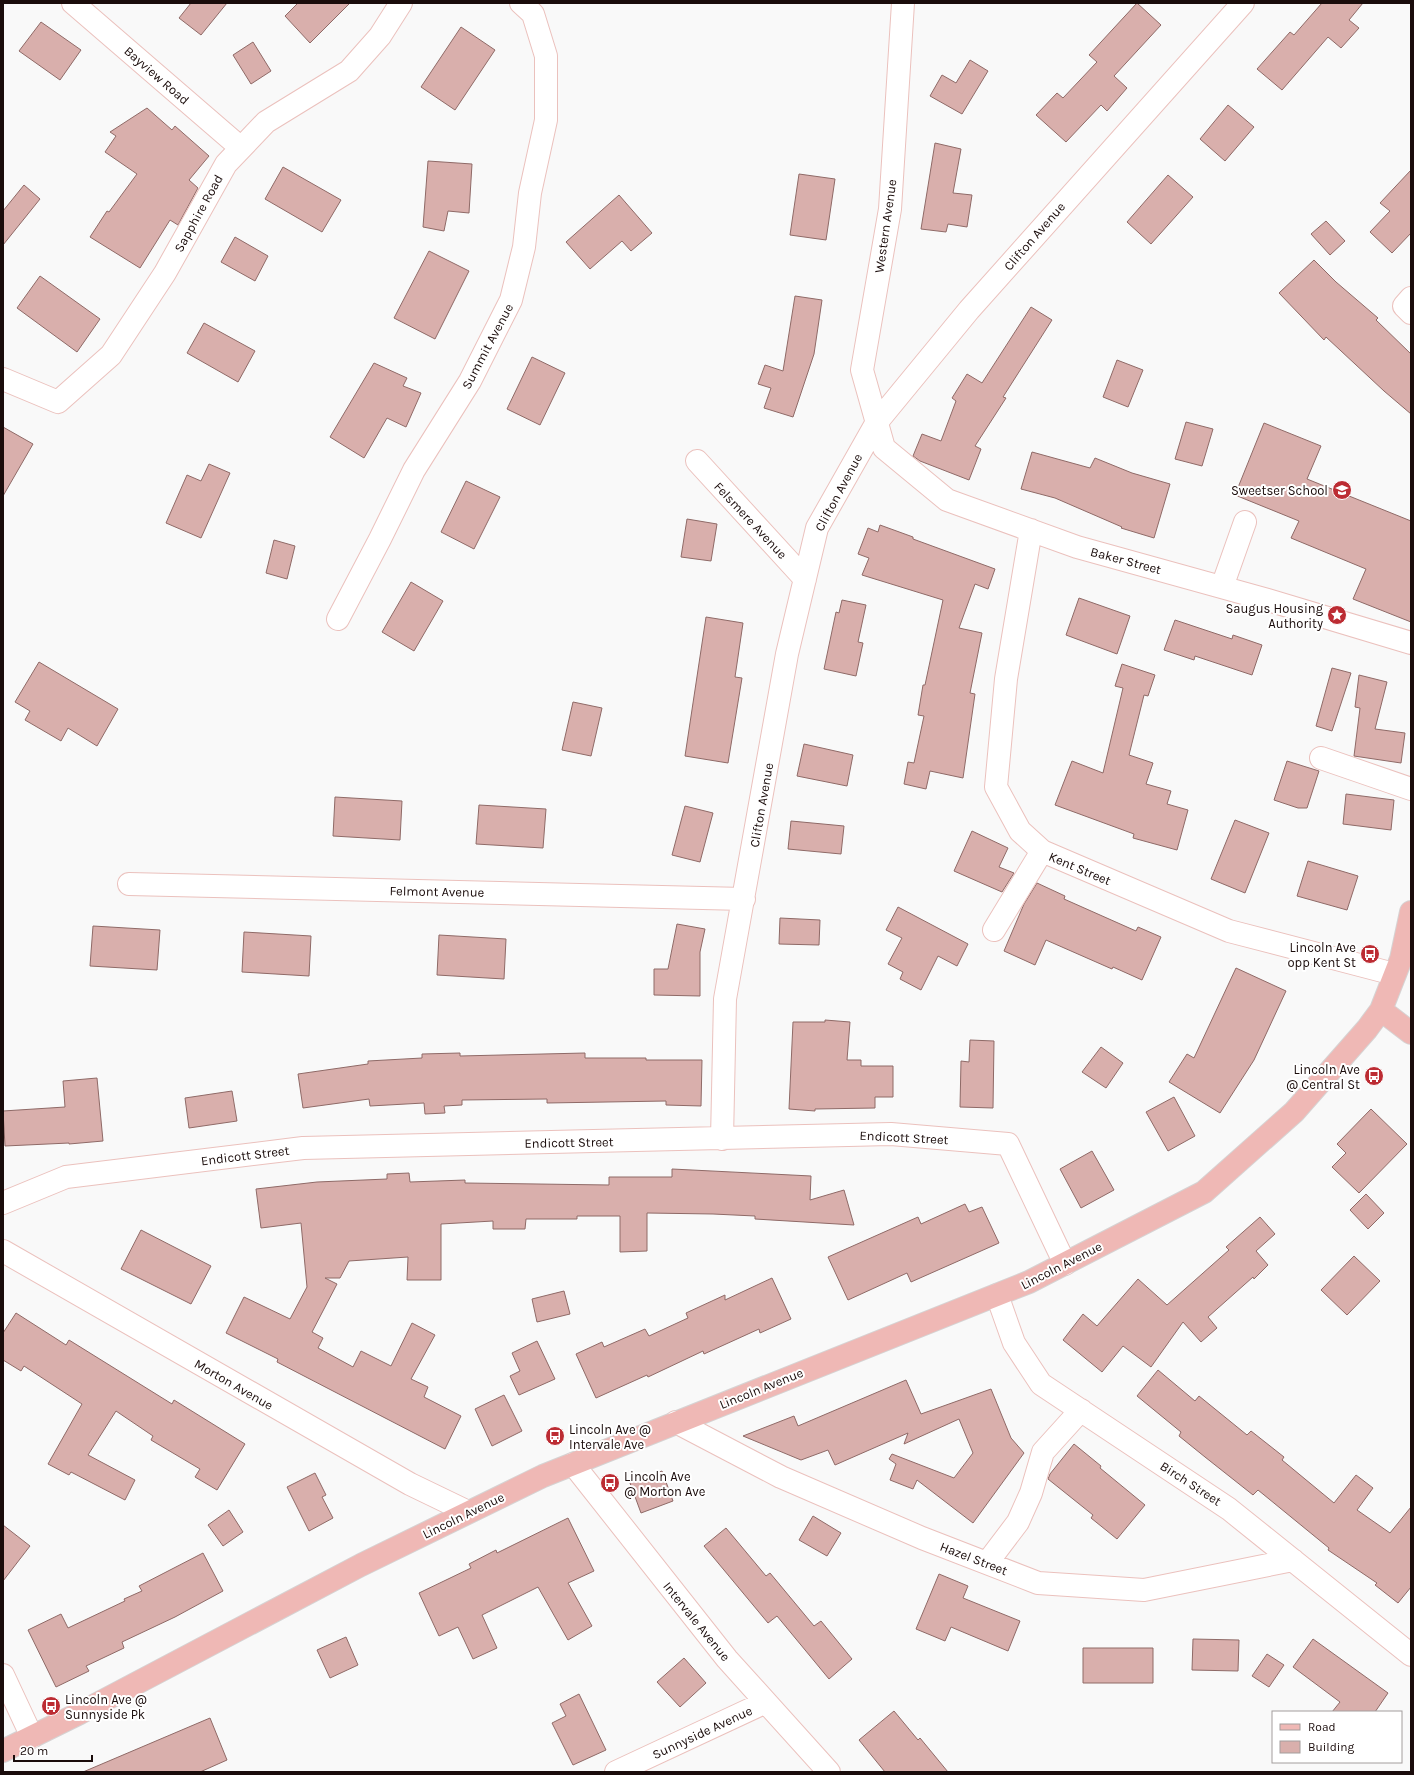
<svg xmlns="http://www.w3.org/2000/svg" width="1414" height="1775" font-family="Karla,sans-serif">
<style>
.building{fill:#d9afac;stroke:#8f6a67}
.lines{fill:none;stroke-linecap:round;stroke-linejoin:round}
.minor-casing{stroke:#ebc1bd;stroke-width:24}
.major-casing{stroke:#d6d3d3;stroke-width:24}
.minor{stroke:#fff;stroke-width:22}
.major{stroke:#efb8b5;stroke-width:22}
.labels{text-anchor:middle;stroke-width:4;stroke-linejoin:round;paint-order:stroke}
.street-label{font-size:13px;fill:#1a0c0b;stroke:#fff}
.poi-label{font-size:13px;fill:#1a0c0b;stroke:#fff;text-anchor:end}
</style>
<rect width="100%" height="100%" fill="#f9f9f9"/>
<path class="building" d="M 191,3 L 227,3 L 201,35 L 179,18 Z
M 298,3 L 350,3 L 310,43 L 285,16 Z
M 1137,3 L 1161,25 L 1114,76 L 1127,88 L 1107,111 L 1101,105 L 1066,142 L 1036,115 L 1057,93 L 1063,98 L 1097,62 L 1089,55 Z
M 1322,3 L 1363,3 L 1349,20 L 1359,28 L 1341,48 L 1328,37 L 1282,90 L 1257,69 L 1290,32 L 1294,35 Z
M 41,22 L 81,50 L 60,80 L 19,51 Z
M 461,27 L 495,50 L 455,110 L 421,87 Z
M 253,42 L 271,71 L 251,84 L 233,55 Z
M 970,60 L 988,71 L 962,114 L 930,96 L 942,75 L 956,83 Z
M 1228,105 L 1254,127 L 1225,161 L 1200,139 Z
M 147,108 L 172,130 L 175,126 L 209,156 L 189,180 L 198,188 L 178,225 L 170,220 L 140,268 L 90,237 L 107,211 L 109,212 L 137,174 L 105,152 L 116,136 L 110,132 Z
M 935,143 L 961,149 L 953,193 L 972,195 L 967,227 L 948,224 L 946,232 L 921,229 Z
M 428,161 L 472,164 L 469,213 L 448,211 L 444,231 L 423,227 Z
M 283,167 L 341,200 L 322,232 L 265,199 Z
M 1411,170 L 1411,233 L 1392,253 L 1370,232 L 1390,211 L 1380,203 Z
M 799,174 L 835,179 L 826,240 L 790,235 Z
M 1168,175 L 1193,197 L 1151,244 L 1127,222 Z
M 24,185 L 40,199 L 3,245 L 3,211 Z
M 619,195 L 652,233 L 631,251 L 622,241 L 590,269 L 566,242 Z
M 1326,221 L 1345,241 L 1330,255 L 1311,234 Z
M 235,237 L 268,256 L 255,281 L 221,262 Z
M 429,251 L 469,271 L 435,339 L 394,318 Z
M 1314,260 L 1336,282 L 1378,318 L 1376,320 L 1411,354 L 1411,414 L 1384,391 L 1326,337 L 1324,340 L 1279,293 Z
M 40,276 L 100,319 L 77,352 L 17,308 Z
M 795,296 L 822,300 L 814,354 L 793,417 L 764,408 L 771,388 L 758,384 L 765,365 L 783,371 Z
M 1031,307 L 1052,320 L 1003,397 L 1006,398 L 975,446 L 981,449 L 969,480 L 920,461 L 913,456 L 922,434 L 941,441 L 956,401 L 952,398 L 967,374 L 982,383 Z
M 204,323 L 255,351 L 238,382 L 187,353 Z
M 532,357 L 565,373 L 540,425 L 507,409 Z
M 1117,360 L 1143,370 L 1128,407 L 1103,397 Z
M 374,363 L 407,378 L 403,386 L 421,393 L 406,427 L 387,418 L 364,458 L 330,437 Z
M 1186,422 L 1213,429 L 1202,466 L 1175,459 Z
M 1264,423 L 1321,446 L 1307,479 L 1411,521 L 1411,622 L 1353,599 L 1366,569 L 1291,538 L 1299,521 L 1235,495 Z
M 3,427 L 33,444 L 3,496 Z
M 1032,452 L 1090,468 L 1095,458 L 1132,473 L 1170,484 L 1154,538 L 1121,528 L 1122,527 L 1055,498 L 1021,489 Z
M 209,464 L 230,473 L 201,538 L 166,523 L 187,475 L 201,481 Z
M 466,481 L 500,497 L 474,549 L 441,532 Z
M 687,519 L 717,524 L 711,561 L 681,557 Z
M 880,525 L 913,537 L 913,539 L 995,569 L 988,589 L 975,584 L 959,628 L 982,633 L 970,693 L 975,694 L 963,778 L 930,771 L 926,789 L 904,784 L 908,762 L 914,763 L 924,716 L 918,715 L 923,685 L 925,685 L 943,600 L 862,575 L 869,558 L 858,554 L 868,528 L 878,532 Z
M 274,540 L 295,546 L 287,579 L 266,573 Z
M 411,582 L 443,601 L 414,651 L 382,632 Z
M 1079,598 L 1130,616 L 1117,654 L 1066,635 Z
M 842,600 L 866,605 L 858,642 L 863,643 L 856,676 L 824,669 L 836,612 L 839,613 Z
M 706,617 L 743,623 L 735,677 L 742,678 L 728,763 L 685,756 Z
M 1175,620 L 1232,639 L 1233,635 L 1262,645 L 1252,675 L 1195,656 L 1194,660 L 1164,650 Z
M 39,662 L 118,709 L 97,746 L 68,728 L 61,741 L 25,720 L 30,711 L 15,702 Z
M 1122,664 L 1155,675 L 1148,696 L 1144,695 L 1129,755 L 1153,763 L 1146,784 L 1171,791 L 1167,804 L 1188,810 L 1177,850 L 1133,838 L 1134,834 L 1055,805 L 1072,761 L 1103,773 L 1123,688 L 1115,686 Z
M 1332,668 L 1351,673 L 1332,731 L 1316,726 Z
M 1359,675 L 1387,682 L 1375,729 L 1405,733 L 1401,763 L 1354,756 L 1360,708 L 1355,707 Z
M 573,702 L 602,708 L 591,756 L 562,750 Z
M 804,744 L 853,755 L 847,786 L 797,776 Z
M 1287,761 L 1319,771 L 1307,808 L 1298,808 L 1274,800 Z
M 1346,794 L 1394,800 L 1391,830 L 1343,824 Z
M 335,797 L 402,801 L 400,840 L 333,836 Z
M 479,805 L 546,809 L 543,848 L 476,844 Z
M 685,806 L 713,813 L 700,862 L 672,855 Z
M 1235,820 L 1269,833 L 1245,893 L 1211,879 Z
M 791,821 L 844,826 L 841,854 L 788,849 Z
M 972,831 L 1008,848 L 999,867 L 1014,873 L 1002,892 L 954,871 Z
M 1308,861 L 1358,876 L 1347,910 L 1297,896 Z
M 1037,883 L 1065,896 L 1064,899 L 1136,931 L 1138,927 L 1161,937 L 1142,980 L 1113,967 L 1112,969 L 1046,940 L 1035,965 L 1004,951 L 1024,904 Z
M 898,907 L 968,944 L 957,966 L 938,956 L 921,990 L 900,979 L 903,972 L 888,964 L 902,938 L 886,930 Z
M 780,918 L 820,920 L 819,945 L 779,944 Z
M 677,924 L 705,929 L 700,952 L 700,996 L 654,995 L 654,969 L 668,969 Z
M 93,926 L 160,930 L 157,970 L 90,966 Z
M 244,932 L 311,936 L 309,976 L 242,972 Z
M 439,935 L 506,939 L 504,979 L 437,975 Z
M 1236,968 L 1286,991 L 1254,1060 L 1220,1113 L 1169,1082 L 1187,1054 L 1194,1058 Z
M 825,1020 L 850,1022 L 847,1060 L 861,1060 L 861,1066 L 893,1066 L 893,1097 L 875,1097 L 875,1108 L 815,1109 L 815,1111 L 789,1109 L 793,1022 L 825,1022 Z
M 970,1040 L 994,1041 L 993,1108 L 960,1107 L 961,1061 L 969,1062 Z
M 1101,1047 L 1123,1063 L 1106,1088 L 1082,1072 Z
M 460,1053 L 460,1056 L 585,1053 L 585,1058 L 646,1058 L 646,1060 L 702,1060 L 701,1106 L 666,1105 L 666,1101 L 547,1103 L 547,1099 L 462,1100 L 462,1105 L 444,1106 L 445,1113 L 425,1114 L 424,1103 L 370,1106 L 369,1099 L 303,1108 L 298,1074 L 368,1064 L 368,1061 L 422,1058 L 422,1054 Z
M 97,1078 L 103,1141 L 69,1144 L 69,1143 L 5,1146 L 3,1111 L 65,1107 L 63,1081 Z
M 232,1091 L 237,1121 L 189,1128 L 185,1098 Z
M 1174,1097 L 1195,1136 L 1168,1151 L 1146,1112 Z
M 1371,1109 L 1407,1144 L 1359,1193 L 1332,1167 L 1346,1153 L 1337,1144 Z
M 1092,1151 L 1114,1190 L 1081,1208 L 1060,1169 Z
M 672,1169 L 811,1176 L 810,1200 L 844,1190 L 854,1225 L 755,1219 L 755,1216 L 713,1214 L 647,1213 L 647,1251 L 620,1252 L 620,1216 L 577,1216 L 577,1219 L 526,1219 L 525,1229 L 493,1229 L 493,1221 L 441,1224 L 441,1280 L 407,1280 L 408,1257 L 349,1261 L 340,1278 L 325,1278 L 337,1284 L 312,1332 L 323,1338 L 318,1348 L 353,1367 L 361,1351 L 391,1366 L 412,1323 L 435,1335 L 411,1379 L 428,1387 L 424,1397 L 461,1416 L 445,1449 L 277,1362 L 278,1359 L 226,1333 L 244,1297 L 290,1319 L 307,1287 L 301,1223 L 261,1228 L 256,1189 L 317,1182 L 387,1179 L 387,1174 L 409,1173 L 410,1182 L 465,1180 L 465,1183 L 609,1185 L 609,1177 L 672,1177 Z
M 1366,1194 L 1384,1213 L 1368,1229 L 1350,1210 Z
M 965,1204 L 969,1212 L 982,1207 L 999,1243 L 911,1282 L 907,1273 L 848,1300 L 828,1257 L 918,1217 L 921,1224 Z
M 1260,1217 L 1275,1234 L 1256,1251 L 1268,1265 L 1254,1279 L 1253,1277 L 1208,1317 L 1217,1328 L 1201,1342 L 1183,1322 L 1151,1367 L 1123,1346 L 1102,1372 L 1063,1340 L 1083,1314 L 1097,1326 L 1138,1279 L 1167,1305 L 1229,1250 L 1226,1247 Z
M 141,1230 L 211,1266 L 191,1304 L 121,1269 Z
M 1354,1256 L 1380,1281 L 1347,1315 L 1321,1290 Z
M 772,1278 L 791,1319 L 760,1333 L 759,1329 L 704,1354 L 703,1351 L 648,1377 L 647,1375 L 596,1398 L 576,1354 L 602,1342 L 604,1347 L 645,1329 L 649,1336 L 688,1318 L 686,1313 L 725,1295 L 725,1300 Z
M 564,1291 L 570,1314 L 537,1322 L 532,1299 Z
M 16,1313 L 66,1345 L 69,1340 L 172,1404 L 174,1400 L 245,1444 L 217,1490 L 195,1477 L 200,1469 L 151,1440 L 153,1436 L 116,1411 L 88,1455 L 135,1480 L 125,1500 L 71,1472 L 69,1475 L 48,1464 L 82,1404 L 24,1366 L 21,1371 L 3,1360 L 3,1333 Z
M 537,1341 L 555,1379 L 519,1395 L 510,1376 L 520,1371 L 512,1353 Z
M 1158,1370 L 1195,1401 L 1199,1396 L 1247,1435 L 1251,1431 L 1284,1457 L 1282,1460 L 1334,1503 L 1356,1475 L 1373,1488 L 1357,1510 L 1390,1533 L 1411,1507 L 1411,1587 L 1398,1603 L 1375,1585 L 1377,1583 L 1328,1550 L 1329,1548 L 1258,1490 L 1253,1495 L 1205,1457 L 1179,1436 L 1181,1432 L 1137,1396 Z
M 906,1380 L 921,1414 L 991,1389 L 1011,1438 L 1024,1453 L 973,1523 L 917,1480 L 913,1489 L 890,1480 L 896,1464 L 889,1459 L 892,1454 L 954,1478 L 973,1453 L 959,1419 L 904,1444 L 908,1433 L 835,1465 L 828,1450 L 801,1460 L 743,1436 L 794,1416 L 798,1426 Z
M 504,1395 L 522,1431 L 492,1446 L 475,1409 Z
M 1074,1444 L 1101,1466 L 1100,1468 L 1145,1505 L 1117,1539 L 1091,1518 L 1093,1515 L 1048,1479 L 1050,1474 Z
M 662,1471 L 673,1501 L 641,1513 L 630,1483 Z
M 315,1473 L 326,1495 L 322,1497 L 333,1518 L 309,1531 L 287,1487 Z
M 229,1510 L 243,1532 L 223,1546 L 208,1525 Z
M 813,1516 L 841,1533 L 827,1556 L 799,1540 Z
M 568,1518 L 594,1571 L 568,1583 L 592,1626 L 568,1640 L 538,1587 L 482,1615 L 497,1648 L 473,1659 L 458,1627 L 439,1636 L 419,1593 L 471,1568 L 469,1564 L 496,1550 L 497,1553 Z
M 3,1525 L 30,1546 L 3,1581 Z
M 726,1528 L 766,1576 L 770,1573 L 814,1626 L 821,1621 L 852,1659 L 829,1679 L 777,1616 L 768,1623 L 704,1546 Z
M 203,1553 L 223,1591 L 175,1617 L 122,1642 L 124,1648 L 86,1666 L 89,1671 L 56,1687 L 28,1630 L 61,1614 L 68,1628 L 125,1601 L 124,1599 L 142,1591 L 139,1586 Z
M 939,1574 L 968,1586 L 963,1598 L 1020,1621 L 1008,1651 L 951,1627 L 945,1641 L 916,1629 Z
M 346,1637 L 358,1665 L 330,1678 L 317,1650 Z
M 1193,1639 L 1239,1640 L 1238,1671 L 1192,1670 Z
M 1313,1639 L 1388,1693 L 1375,1712 L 1332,1712 L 1340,1702 L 1293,1667 Z
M 1083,1648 L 1153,1648 L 1153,1683 L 1083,1683 Z
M 1267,1654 L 1284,1665 L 1269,1687 L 1252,1676 Z
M 684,1658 L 706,1683 L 680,1707 L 657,1682 Z
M 579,1694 L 606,1750 L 573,1765 L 552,1723 L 566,1716 L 560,1704 Z
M 894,1711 L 918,1740 L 920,1738 L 948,1772 L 885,1772 L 859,1740 Z
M 210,1718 L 227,1760 L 200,1772 L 83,1772 Z"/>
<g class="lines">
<defs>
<path id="minor" d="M 73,3 L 241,148
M 903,3 L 890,209 L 862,370 L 884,448 L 947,500 L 1077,547 L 1268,600 L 1411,643
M 1411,298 L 1404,306 L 1411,313
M 3,379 L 58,402 L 111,355 L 165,273 L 226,164 L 266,122 L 349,71 L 380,36 L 401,3
M 697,461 L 805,579
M 1031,530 L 1006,679 L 996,787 L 1020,831 L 1042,851 L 1229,931 L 1394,974
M 1222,587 L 1245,522
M 338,619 L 380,539 L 414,470 L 470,381 L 511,300 L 524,247 L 530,193 L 546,120 L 546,56 L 533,14 L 521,3
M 1321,758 L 1411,789
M 129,884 L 744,899
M 994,930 L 1042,851
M 722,1139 L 725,999 L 787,654 L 817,528 L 877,422 L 969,310 L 1243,3
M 3,1203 L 66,1177 L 303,1148 L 891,1134 L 1008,1144 L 1065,1264
M 3,1251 L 410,1484 L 468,1512
M 997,1295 L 1014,1343 L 1041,1384 L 1229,1509 L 1411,1655
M 676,1422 L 781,1477 L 922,1538 L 1038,1583 L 1144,1590 L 1293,1560
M 573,1464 L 727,1659 L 829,1772
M 987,1563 L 1018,1522 L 1031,1493 L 1043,1452 L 1081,1410
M 3,1675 L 32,1737
M 616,1772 L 766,1702"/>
<path id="major" d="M 1381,1010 L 1411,1033
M 3,1751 L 80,1713 L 361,1565 L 543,1476 L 1029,1282 L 1204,1192 L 1294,1112 L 1367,1029 L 1381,1010 L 1401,959 L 1411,912"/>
</defs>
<use href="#minor" class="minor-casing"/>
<use href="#major" class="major-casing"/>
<use href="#minor" class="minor"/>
<use href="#major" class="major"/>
</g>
<defs>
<symbol id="school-disc" viewBox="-11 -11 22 22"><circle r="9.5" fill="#bc2c33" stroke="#fff"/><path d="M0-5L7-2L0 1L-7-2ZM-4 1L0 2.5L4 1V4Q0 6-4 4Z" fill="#fff"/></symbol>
<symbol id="sight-disc" viewBox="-11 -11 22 22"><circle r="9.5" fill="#bc2c33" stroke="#fff"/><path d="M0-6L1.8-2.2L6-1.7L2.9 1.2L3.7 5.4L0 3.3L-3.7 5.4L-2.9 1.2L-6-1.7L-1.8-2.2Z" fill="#fff"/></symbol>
<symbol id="bus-disc" viewBox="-11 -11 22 22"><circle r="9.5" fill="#bc2c33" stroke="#fff"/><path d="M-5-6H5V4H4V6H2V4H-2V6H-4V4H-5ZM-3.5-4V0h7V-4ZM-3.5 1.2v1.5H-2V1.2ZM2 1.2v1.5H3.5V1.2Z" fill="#fff"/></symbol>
</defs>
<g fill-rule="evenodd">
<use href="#school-disc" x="1331" y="479" width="22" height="22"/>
<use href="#sight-disc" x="1326" y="604" width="22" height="22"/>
<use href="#bus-disc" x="1359" y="943" width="22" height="22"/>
<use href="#bus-disc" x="1363" y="1065" width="22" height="22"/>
<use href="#bus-disc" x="544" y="1425" width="22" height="22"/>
<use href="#bus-disc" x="599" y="1472" width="22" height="22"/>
<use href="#bus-disc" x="40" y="1695" width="22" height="22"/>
</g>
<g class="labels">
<g class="street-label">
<text transform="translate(157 75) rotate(41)" y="5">Bayview Road</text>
<text transform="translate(198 213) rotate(-61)" y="5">Sapphire Road</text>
<text transform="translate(885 226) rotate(-82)" y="5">Western Avenue</text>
<text transform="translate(1034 236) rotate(-49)" y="5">Clifton Avenue</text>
<text transform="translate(487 346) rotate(-62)" y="5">Summit Avenue</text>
<text transform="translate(838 492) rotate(-62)" y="5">Clifton Avenue</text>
<text transform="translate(751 520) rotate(47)" y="5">Felsmere Avenue</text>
<text transform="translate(1126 560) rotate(15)" y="5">Baker Street</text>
<text transform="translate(761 805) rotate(-80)" y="5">Clifton Avenue</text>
<text transform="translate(1080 868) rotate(23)" y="5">Kent Street</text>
<text transform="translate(437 891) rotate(1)" y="5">Felmont Avenue</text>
<text transform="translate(904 1137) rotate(3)" y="5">Endicott Street</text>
<text transform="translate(569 1142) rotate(-1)" y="5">Endicott Street</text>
<text transform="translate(245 1155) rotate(-7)" y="5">Endicott Street</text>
<text transform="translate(1061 1265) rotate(-27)" y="5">Lincoln Avenue</text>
<text transform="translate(234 1384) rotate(30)" y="5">Morton Avenue</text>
<text transform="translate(761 1388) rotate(-22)" y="5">Lincoln Avenue</text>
<text transform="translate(1191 1483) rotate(33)" y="5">Birch Street</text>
<text transform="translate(463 1515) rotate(-26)" y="5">Lincoln Avenue</text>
<text transform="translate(974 1558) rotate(21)" y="5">Hazel Street</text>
<text transform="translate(697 1621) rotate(51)" y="5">Intervale Avenue</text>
<text transform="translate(702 1732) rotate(-25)" y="5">Sunnyside Avenue</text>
</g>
<g class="poi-label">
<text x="1328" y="495">Sweetser School</text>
<text x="1323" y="613">Saugus Housing<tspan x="1323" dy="15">Authority</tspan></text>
<text x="1356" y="952">Lincoln Ave<tspan x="1356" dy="15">opp Kent St</tspan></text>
<text x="1360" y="1074">Lincoln Ave<tspan x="1360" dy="15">@ Central St</tspan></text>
<text x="569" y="1434" text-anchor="start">Lincoln Ave @<tspan x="569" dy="15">Intervale Ave</tspan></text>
<text x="624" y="1481" text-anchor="start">Lincoln Ave<tspan x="624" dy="15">@ Morton Ave</tspan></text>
<text x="65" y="1704" text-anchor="start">Lincoln Ave @<tspan x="65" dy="15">Sunnyside Pk</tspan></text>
</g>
</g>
<rect width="1414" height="1775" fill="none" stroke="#1a0c0b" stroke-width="8"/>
<rect x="1272" y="1711" width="130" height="52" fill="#ffffff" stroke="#a39e9d"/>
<rect x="1280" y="1724" width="20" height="6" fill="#efb8b5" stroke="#a39e9d"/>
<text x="1308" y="1731" font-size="12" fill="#1a0c0b">Road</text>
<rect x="1280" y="1741" width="20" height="12" fill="#d9afac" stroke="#a39e9d"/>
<text x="1308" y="1751" font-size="12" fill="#1a0c0b">Building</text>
<path d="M14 1755v6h78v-6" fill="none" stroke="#1a0c0b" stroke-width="2"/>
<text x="20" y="1755" font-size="12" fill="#1a0c0b" stroke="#ffffff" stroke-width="3" paint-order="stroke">20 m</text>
</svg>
